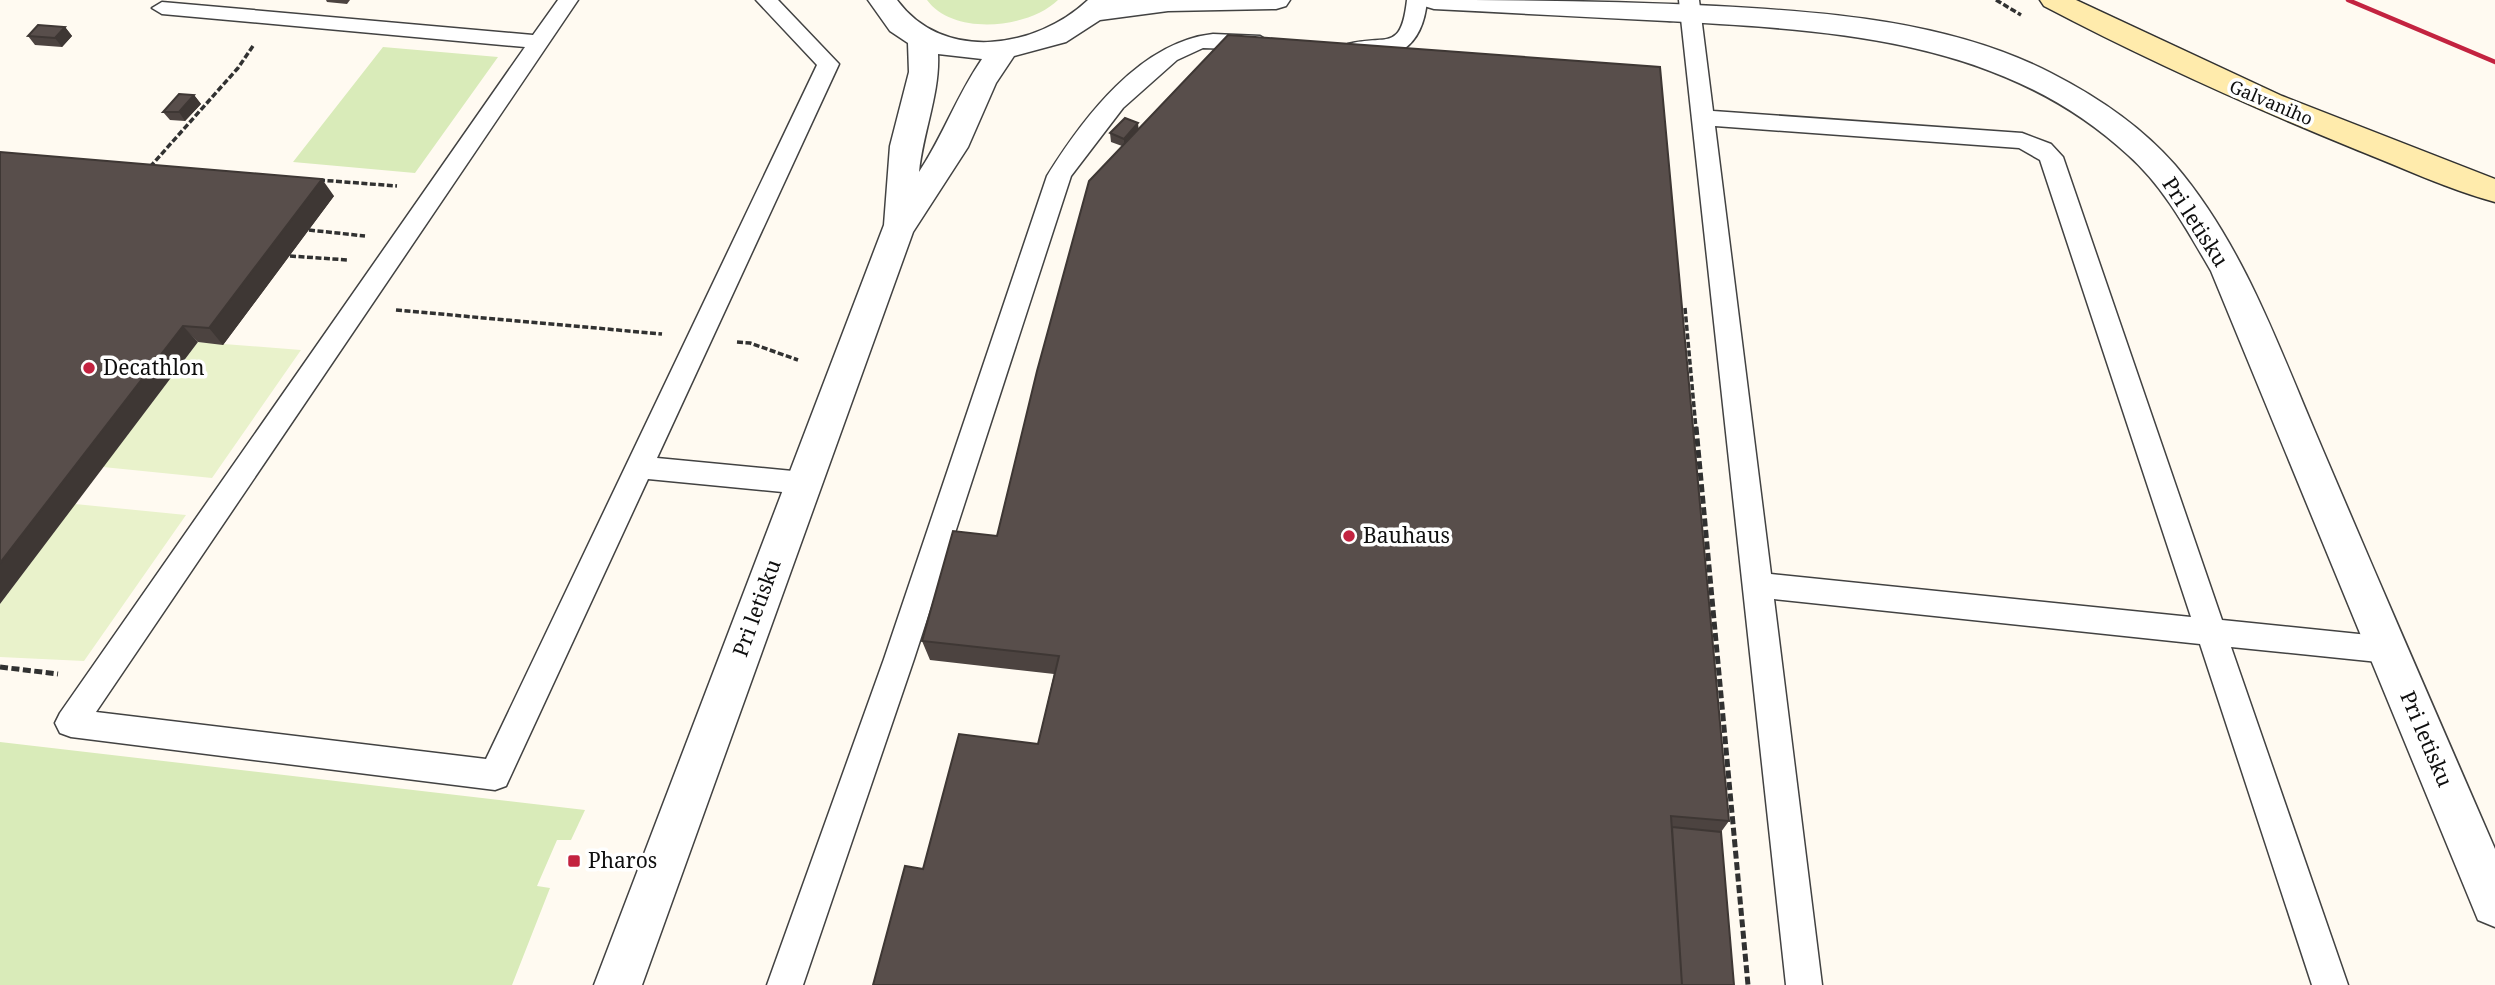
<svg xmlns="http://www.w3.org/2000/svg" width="2495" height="985" font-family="'Noto Serif',serif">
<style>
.green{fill:#d9ebb9}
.pitch{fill:#e9f2cb}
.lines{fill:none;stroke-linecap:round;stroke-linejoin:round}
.service-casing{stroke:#424242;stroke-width:3}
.minor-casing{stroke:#424242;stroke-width:3}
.secondary-casing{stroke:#313131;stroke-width:3}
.path-far1{stroke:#313131;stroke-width:3.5;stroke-dasharray:6 2.5;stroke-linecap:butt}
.path{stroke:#313131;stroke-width:5;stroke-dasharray:8 3.5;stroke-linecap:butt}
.service{fill:#fff;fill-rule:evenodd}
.minor{fill:#fff;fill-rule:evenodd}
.secondary{fill:#ffebac;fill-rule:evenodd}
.rail{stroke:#c32340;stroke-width:4.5}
.wall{fill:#4c4340}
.shaded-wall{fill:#3e3734}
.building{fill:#584e4b;stroke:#3e3734;stroke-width:2}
.poi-dot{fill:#c32340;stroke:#fff;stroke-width:2.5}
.labels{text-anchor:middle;stroke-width:7;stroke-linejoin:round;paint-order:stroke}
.far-street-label{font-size:18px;fill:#0f0f0f;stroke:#fff}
.street-label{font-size:21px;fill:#0f0f0f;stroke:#fff}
.poi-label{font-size:21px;fill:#0f0f0f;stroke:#fff;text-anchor:start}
</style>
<rect width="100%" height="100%" fill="#fffaf1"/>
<path class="green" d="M 927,0 L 1058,0 C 1028,29 953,36 927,0 Z
M 383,47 L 498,57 L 415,173 L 293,162 Z
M 0,742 L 585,810 L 571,840 L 557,840 L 537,886 L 550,888 L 512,985 L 0,985 Z"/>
<path class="pitch" d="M 198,342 L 301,350 L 212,478 L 103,467 Z
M 75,504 L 186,515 L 84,661 L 0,657 L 0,604 Z"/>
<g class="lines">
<defs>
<path id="service" d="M 558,0 L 578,0 L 96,712 L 486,759 L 817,65 L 756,0 L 778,0 L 839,64 L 657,458 L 803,472 L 813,475 L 817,483 L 813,491 L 803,494 L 648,479 L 506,786 L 495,790 L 71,737 L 60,733 L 55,723 L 60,713 L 525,47 L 162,14 L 152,8 L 162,2 L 533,35 Z
M 1407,0 L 1427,0 C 1423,47 1395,66 1348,54 L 1345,49 L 1348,44 C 1387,34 1401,53 1407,0 Z
M 1679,0 L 1699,0 L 1713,111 L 2022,133 L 2051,144 L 2063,157 L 2222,620 L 2388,637 L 2399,641 L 2403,650 L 2399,659 L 2388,663 L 2231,647 L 2348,985 L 2312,985 L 2200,644 L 1774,599 L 1822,985 L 1786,985 ZM 1715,126 L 2019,148 L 2040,160 L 2191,617 L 1771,574 Z
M 1213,34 L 1260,36 L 1271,43 L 1260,50 L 1203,48 L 1177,60 L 1123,108 L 1071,176 L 914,659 L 803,985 L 767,985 L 884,659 L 1047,176 C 1083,118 1140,42 1213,34 Z"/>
<path id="minor" d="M 868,0 L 897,0 C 943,63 1036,49 1088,0 L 1290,0 L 1286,6 L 1276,9 L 1168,11 L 1100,20 L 1066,42 L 1014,56 L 996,83 L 968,147 L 913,232 L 642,985 L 594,985 L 884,225 L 890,146 L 909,72 L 908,43 L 890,31 ZM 938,54 L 982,59 C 957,95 943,136 919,172 C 923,132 940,93 938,54 Z
M 1420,0 C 1519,0 1617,1 1716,6 C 1827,12 1950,21 2051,73 C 2096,96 2141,126 2175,165 C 2245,247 2280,351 2322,448 C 2379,582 2437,716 2495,849 L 2495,927 L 2478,920 L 2211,271 C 2187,230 2164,187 2128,155 C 2002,38 1830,30 1667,21 C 1589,17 1512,13 1434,9 L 1424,6 Z"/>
<path id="secondary" d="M 2040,0 L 2076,0 L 2282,96 L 2495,179 L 2495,202 C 2447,189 2401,167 2355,149 C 2249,106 2145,59 2044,6 Z"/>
</defs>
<use href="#service" class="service-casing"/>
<use href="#minor" class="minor-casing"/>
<use href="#secondary" class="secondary-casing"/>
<path class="path-far1" d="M 1996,0 L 2021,15
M 150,167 L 238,68 L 253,46
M 319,180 L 397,186
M 309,230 L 365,236
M 290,256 L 348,260
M 1685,308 L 1696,429
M 396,310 L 662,334
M 737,342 L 750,343 L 798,360"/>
<path class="path" d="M 1696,427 L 1748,985
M 0,667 L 58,674"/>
<use href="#service" class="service"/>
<use href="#minor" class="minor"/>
<use href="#secondary" class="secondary"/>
<path class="rail" d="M 2348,0 L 2495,62"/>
</g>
<path class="wall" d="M 326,0 L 350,0 L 347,4 L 327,2 Z
M 65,27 L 72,36 L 62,47 L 35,45 L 28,36 Z
M 194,95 L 201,104 L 185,121 L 170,120 L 163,112 Z
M 1139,129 L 1729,821 L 1721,832 L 923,869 L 1038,744 L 1054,674 L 930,660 L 922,641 L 997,536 L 1122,146 L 1111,142 L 1110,133 Z
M 0,152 L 334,196 L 223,345 L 198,342 Z"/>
<path class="shaded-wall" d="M 65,27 L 72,36 L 62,47 L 55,38 Z
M 194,95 L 201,104 L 185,121 L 179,112 Z
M 1138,123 L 1139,132 L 1124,147 L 1124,139 Z
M 322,179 L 334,196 L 223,345 L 209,328 Z
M 183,326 L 198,342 L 0,604 L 0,563 Z"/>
<path class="building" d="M 38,25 L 65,27 L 55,38 L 28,36 Z
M 1228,35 L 1660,67 L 1729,821 L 1671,816 L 1682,985 L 873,985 L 905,866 L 923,869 L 959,734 L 1038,744 L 1059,656 L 922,641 L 953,531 L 997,536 L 1037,371 L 1089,181 Z
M 179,94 L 194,95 L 179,112 L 163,112 Z
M 1125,118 L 1138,123 L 1124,139 L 1110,133 Z
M 0,152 L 322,179 L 209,328 L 183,326 L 0,563 Z
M 1672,827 L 1721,832 L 1734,985 L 1682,985 Z"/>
<g class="poi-dot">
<circle cx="89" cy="368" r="7"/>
<circle cx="1349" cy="536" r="7"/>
<rect x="567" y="854" width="14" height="14" rx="3.5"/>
</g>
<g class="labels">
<g class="far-street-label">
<text transform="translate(2271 103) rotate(23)" y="6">Galvaniho</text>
</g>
<g class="street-label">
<text transform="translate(2195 222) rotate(57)" y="7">Pri letisku</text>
<text transform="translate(757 608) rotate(-70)" y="7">Pri letisku</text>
<text transform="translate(2426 739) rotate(67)" y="7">Pri letisku</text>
</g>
<g class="poi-label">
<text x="103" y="375">Decathlon</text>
<text x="1363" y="543">Bauhaus</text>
<text x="588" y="868">Pharos</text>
</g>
</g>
</svg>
